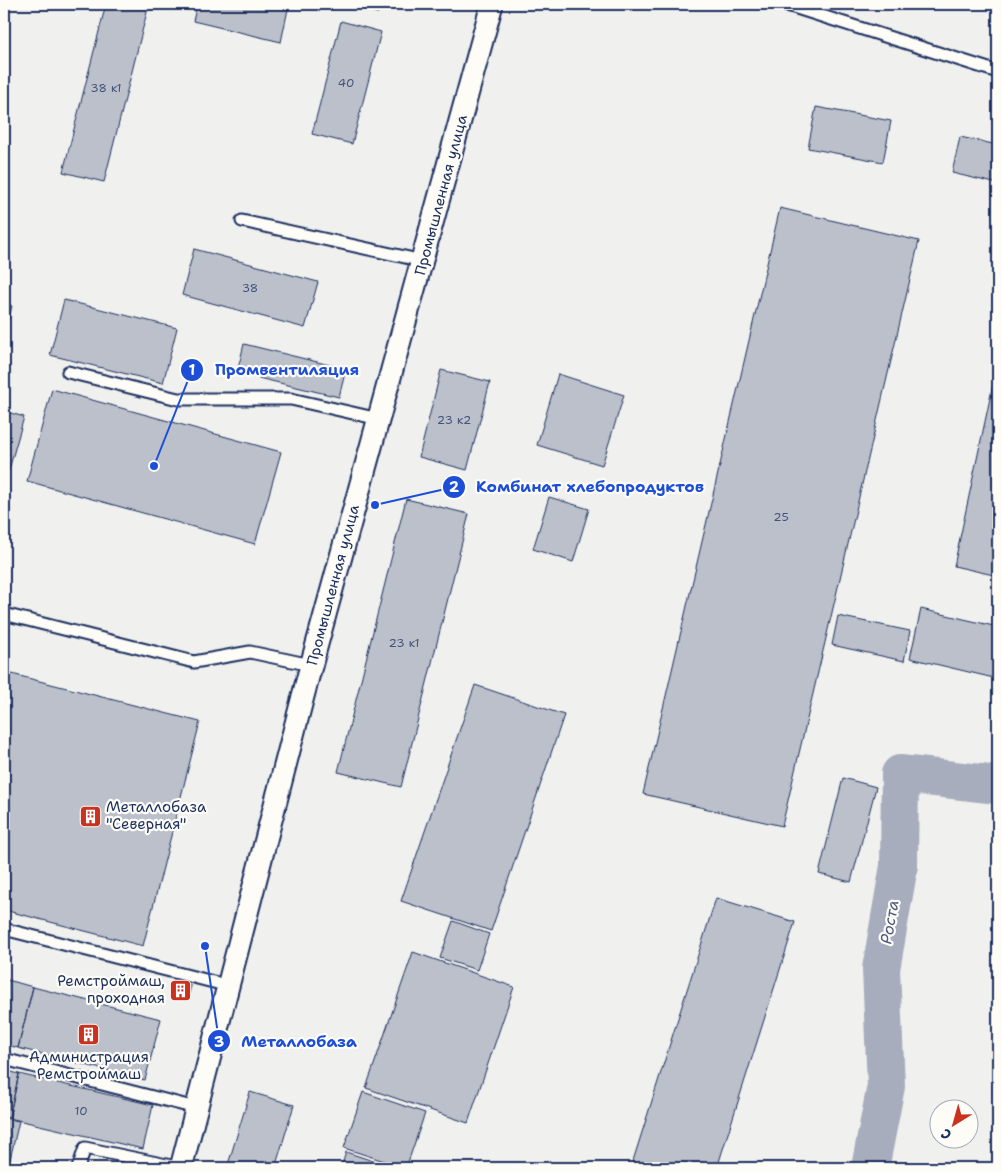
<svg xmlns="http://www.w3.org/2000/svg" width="1002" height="1172" font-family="'Shantell Sans',sans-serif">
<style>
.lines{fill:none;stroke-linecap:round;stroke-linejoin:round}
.river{stroke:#a7adbd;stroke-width:38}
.building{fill:#bbc0ca;stroke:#1b2f5e}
.service-casing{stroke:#1b2f5e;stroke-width:15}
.minor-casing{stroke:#1b2f5e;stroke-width:25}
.service{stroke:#fdfcf7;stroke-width:11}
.minor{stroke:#fdfcf7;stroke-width:21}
.labels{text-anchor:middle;stroke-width:4.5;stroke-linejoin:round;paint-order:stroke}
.number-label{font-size:12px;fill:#435379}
.street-label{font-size:15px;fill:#1b2f5e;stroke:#fdfcf7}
.poi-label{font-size:15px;fill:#1b2f5e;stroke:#fdfcf7;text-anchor:start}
.water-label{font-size:16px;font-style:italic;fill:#4c5b7f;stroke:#fdfcf7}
.leader{fill:none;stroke:#1d4ed8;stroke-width:2}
.callout-dot{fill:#1d4ed8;stroke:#fdfcf7;stroke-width:2}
.mark-label{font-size:15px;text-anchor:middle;font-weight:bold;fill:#fff}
.callout-label{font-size:16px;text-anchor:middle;font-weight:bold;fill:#1d4ed8;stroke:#fdfcf7;stroke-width:4.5;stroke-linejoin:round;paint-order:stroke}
</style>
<rect width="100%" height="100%" fill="#f0f0ee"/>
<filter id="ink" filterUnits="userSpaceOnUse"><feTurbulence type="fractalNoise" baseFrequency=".02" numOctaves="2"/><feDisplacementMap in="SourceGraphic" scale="10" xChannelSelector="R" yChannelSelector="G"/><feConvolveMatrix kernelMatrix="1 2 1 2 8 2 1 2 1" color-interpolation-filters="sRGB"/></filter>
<g filter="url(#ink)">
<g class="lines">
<path class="river" d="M 870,1168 L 886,1086 L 881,969 L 899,866 L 900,774 L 998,785"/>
</g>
<path class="building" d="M 106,4 L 149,4 L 104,182 L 63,172 Z
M 197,4 L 263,4 L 288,9 L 281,42 L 193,21 Z
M 344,4 L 380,4 L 378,13 Z
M 341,21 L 381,32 L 352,144 L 312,134 Z
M 816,107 L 891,121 L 883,162 L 808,148 Z
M 960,137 L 998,145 L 998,184 L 952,173 Z
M 780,208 L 919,241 L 782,826 L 643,794 Z
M 194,249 L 318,282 L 305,328 L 182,295 Z
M 64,300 L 177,328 L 163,383 L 50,355 Z
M 4,304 L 12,306 L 4,337 Z
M 244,344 L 346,369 L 339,397 L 237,373 Z
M 441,370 L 490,382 L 467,470 L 419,457 Z
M 558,374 L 624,395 L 602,465 L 537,445 Z
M 995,375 L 998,375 L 998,576 L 954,566 Z
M 52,389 L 281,452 L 255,544 L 27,481 Z
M 4,411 L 24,417 L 6,480 L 4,479 Z
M 549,497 L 589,509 L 573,562 L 533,549 Z
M 406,499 L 469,514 L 401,787 L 338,772 Z
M 921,609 L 998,627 L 998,679 L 910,658 Z
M 838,616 L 910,631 L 904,661 L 832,645 Z
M 4,672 L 200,722 L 143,946 L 4,910 Z
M 475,685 L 564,715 L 491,931 L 401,901 Z
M 843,778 L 876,787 L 851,882 L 819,874 Z
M 716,898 L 795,922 L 717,1168 L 645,1168 L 632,1164 Z
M 453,921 L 489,934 L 477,970 L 440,958 Z
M 413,952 L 514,987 L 468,1123 L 366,1088 Z
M 4,979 L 33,987 L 18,1048 L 4,1044 Z
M 175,983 L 191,986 L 188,998 L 172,994 Z
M 33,987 L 161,1019 L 145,1080 L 18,1048 Z
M 4,1070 L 19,1074 L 9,1118 L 4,1116 Z
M 19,1074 L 153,1105 L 143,1149 L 9,1118 Z
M 250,1092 L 294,1105 L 275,1168 L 227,1168 Z
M 363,1092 L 425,1113 L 406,1168 L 344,1148 Z
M 4,1118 L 19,1121 L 8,1168 L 4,1168 Z
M 346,1152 L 394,1168 L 341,1168 Z"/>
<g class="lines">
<defs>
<path id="service" d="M 784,4 L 998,72
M 242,221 L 423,261
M 68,372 L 178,399 L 291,399 L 379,419
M 4,614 L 194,662 L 250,652 L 311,665
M 4,929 L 229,986
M 4,1059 L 196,1108
M 78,1168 L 85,1148 L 181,1168"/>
<path id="minor" d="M 181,1168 L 308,677 L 492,4"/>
</defs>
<use href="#service" class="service-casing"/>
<use href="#minor" class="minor-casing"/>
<use href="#service" class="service"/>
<use href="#minor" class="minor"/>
</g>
</g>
<defs>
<symbol id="building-square" viewBox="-11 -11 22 22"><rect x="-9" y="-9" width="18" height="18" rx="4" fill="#c8321e" stroke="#fdfcf7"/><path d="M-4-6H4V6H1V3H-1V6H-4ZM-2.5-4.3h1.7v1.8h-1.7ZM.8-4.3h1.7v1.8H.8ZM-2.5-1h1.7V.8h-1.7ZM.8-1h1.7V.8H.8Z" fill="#fff"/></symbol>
</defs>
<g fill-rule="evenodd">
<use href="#building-square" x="78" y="804" width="25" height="25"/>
<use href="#building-square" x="168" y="978" width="25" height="25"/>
<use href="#building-square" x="76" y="1022" width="25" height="25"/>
</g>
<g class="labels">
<g class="number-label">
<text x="346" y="87">40</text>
<text x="106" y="92">38 к1</text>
<text x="250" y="292">38</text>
<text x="454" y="424">23 к2</text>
<text x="781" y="521">25</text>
<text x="404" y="647">23 к1</text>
<text x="81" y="1115">10</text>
</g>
<g class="street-label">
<text transform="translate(441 195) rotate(-75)" y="5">Промышленная улица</text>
<text transform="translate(333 585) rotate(-75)" y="5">Промышленная улица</text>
</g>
<g class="poi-label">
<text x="106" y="812">Металлобаза<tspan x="106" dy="17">"Северная"</tspan></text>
<text x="165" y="986" text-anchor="end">Ремстроймаш,<tspan x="165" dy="17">проходная</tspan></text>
<text x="89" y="1062" text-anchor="middle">Администрация<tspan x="89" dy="17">Ремстроймаш</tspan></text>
</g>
<g class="water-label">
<text transform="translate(889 922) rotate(-80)" y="6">Роста</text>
</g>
</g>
<path class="leader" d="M154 466L192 370M375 505L454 487M205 946L219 1041"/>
<g class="callout-dot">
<circle cx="154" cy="466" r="5"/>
<circle cx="375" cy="505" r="5"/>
<circle cx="205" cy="946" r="5"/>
<circle cx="192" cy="370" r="12"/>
<circle cx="454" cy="487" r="12"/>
<circle cx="219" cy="1041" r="12"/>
</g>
<g class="mark-label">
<text x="192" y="375">1</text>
<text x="454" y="492">2</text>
<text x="219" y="1047">3</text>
</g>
<g class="callout-label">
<text x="287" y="375">Промвентиляция</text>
<text x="590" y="492">Комбинат хлебопродуктов</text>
<text x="299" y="1047">Металлобаза</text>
</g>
<rect width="1002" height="1172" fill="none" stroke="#fdfcf7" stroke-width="20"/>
<rect x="10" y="10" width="982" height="1152" fill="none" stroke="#1b2f5e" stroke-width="2" filter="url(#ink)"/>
<g transform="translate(954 1124) rotate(217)"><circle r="24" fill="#fdfcf7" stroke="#a3aaba"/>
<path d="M0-4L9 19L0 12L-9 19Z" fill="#c8321e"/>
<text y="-8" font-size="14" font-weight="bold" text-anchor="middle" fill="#1b2f5e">С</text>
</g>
</svg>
